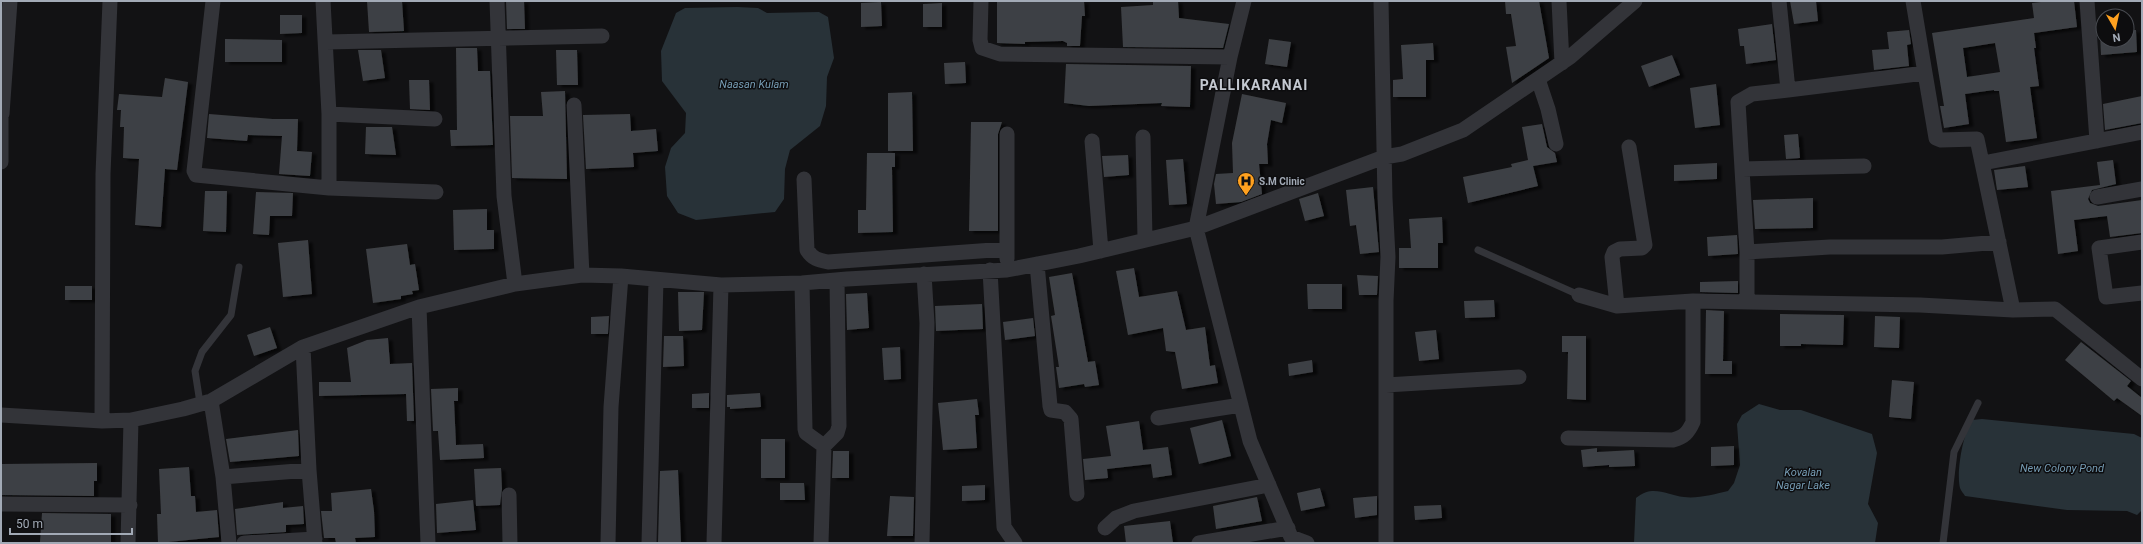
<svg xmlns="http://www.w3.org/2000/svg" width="2143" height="544" font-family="Roboto,sans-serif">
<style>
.water{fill:#283238}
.building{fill:#3e4044;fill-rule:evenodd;filter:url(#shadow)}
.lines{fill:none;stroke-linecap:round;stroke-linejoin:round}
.lane{stroke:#333439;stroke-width:7}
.street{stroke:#333439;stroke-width:15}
.labels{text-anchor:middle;stroke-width:3;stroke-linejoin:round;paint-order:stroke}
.poi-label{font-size:10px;font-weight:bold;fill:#a2aab6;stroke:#0d0d0f;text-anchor:start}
.water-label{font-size:11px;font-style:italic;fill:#769cb4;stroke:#0d0d0f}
.district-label{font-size:14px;font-weight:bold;letter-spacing:1px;fill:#c4c9d1;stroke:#0d0d0f}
</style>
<defs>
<filter id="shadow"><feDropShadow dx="4.5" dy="2.5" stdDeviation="1" flood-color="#0009"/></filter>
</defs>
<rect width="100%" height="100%" fill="#121214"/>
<path class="water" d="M 737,7 L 758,8 L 767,13 L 819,12 L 828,17 L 834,58 L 827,77 L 826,106 L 820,126 L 790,150 L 785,169 L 784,199 L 775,212 L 696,220 L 678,213 L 667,196 L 665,167 L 671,148 L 685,133 L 686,113 L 662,81 L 661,51 L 676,13 L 685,8 Z
M 1759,404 L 1780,410 L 1801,410 L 1872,434 L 1877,453 L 1868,504 L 1878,523 L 1875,543 L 1634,543 L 1636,498 C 1653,484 1666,495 1684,497 C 1697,499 1715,494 1728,491 L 1734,483 L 1740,465 L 1737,424 L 1742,415 Z
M 1982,419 L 2134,434 L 2142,438 L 2142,510 L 2137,515 L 2127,511 L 2067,510 L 1965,496 C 1964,494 1961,491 1960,488 C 1956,473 1963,433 1972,420 Z"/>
<path class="building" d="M 367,1 L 402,1 L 404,31 L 369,32 Z
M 506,1 L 524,1 L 525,29 L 507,29 Z
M 997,1 L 1084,1 L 1085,16 L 1082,16 L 1080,46 L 1067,46 L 1067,43 L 1063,41 L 1025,42 L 1025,44 L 997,43 Z
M 1153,1 L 1178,1 L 1179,18 L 1229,24 L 1223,48 L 1123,47 L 1121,7 L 1153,5 Z
M 1505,1 L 1539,1 L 1549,58 L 1512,83 L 1506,47 L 1516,46 L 1511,14 L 1506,14 Z
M 1790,1 L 1816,1 L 1818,21 L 1794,24 Z
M 2050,1 L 2074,1 L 2077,27 L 2034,33 L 2036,48 L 2034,48 L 2039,86 L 2030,87 L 2037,138 L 2006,142 L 1999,91 L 1994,91 L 1994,90 L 1965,94 L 1969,124 L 1944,128 L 1940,106 L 1944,106 L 1932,33 L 2034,18 L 2032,3 ZM 1995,43 L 2000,72 L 1967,77 L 1963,48 Z
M 881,2 L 882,26 L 861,27 L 861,3 Z
M 942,3 L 942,27 L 923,27 L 923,4 Z
M 280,15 L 302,15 L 302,33 L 280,34 Z
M 1772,24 L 1776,60 L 1746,64 L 1744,46 L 1740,46 L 1738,29 Z
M 1909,30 L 1911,44 L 1907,45 L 1909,66 L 1874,70 L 1872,50 L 1889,49 L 1887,32 Z
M 2127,30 L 2136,30 L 2137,52 L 2101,55 L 2100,33 L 2103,32 L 2103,40 L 2127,40 Z
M 225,39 L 282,40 L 282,62 L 225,62 Z
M 1269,39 L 1291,42 L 1287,67 L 1265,64 Z
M 1433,43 L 1434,60 L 1426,60 L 1426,97 L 1393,97 L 1393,80 L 1403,79 L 1401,45 Z
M 456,48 L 477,48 L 478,71 L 490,71 L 493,145 L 451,146 L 450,130 L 457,130 Z
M 358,50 L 381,50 L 385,78 L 363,81 Z
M 556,50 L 577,50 L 578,85 L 557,85 Z
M 1672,55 L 1680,75 L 1649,87 L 1641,66 Z
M 965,62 L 966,83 L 945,84 L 944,63 Z
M 1066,64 L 1191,66 L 1190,107 L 1161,106 L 1162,103 L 1089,106 L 1064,103 Z
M 165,78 L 188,82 L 177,170 L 165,169 L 161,227 L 135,225 L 139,159 L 123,158 L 124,127 L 120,127 L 121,110 L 117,110 L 119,94 L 162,97 Z
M 409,80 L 429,80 L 430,110 L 410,109 Z
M 1716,84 L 1720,125 L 1695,128 L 1690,88 Z
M 565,91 L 567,179 L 512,178 L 510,116 L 543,116 L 541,92 Z
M 912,92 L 913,151 L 888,151 L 888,93 Z
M 1242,94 L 1286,103 L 1282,123 L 1271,120 L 1267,144 L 1268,164 L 1259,164 L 1262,194 L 1241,202 L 1216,204 L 1214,184 L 1216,174 L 1233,173 L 1232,143 Z
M 2142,96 L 2142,123 L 2105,130 L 2103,104 Z
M 209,114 L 273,119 L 298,119 L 297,151 L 312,152 L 310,176 L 279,174 L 282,136 L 248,135 L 247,141 L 207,138 Z
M 630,114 L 631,131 L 656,129 L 658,151 L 633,153 L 634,167 L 586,169 L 583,115 Z
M 971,122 L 1002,122 L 998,134 L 998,231 L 969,231 Z
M 1542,124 L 1547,147 L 1555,153 L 1557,162 L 1533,166 L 1538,186 L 1468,203 L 1463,177 L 1512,167 L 1511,164 L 1528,160 L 1522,127 Z
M 366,127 L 392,127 L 396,155 L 365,154 Z
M 1798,134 L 1800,158 L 1786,159 L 1784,135 Z
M 867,153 L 895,153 L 895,167 L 892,167 L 893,232 L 858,233 L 858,210 L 866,210 Z
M 1128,155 L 1129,175 L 1104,177 L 1102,156 Z
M 1183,159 L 1187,204 L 1169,205 L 1166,160 Z
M 2113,160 L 2116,184 L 2092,190 L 2088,199 L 2090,203 L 2098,206 L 2142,200 L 2142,233 L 2110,237 L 2107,216 L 2074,220 L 2078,251 L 2058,254 L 2051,191 L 2100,185 L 2097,162 Z
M 1717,163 L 1717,179 L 1674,181 L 1674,165 Z
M 2025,166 L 2028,187 L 1997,190 L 1994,170 Z
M 1373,187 L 1379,252 L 1360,254 L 1356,225 L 1350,226 L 1346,190 Z
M 205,191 L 227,191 L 226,232 L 203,231 Z
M 256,192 L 293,193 L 292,216 L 270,216 L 269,235 L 253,234 Z
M 1318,193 L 1324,216 L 1305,221 L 1299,199 Z
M 1813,198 L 1813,228 L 1755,229 L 1753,200 Z
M 487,209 L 487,230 L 494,230 L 494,249 L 454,250 L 453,210 Z
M 1442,217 L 1443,243 L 1438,243 L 1438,268 L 1399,268 L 1399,248 L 1411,248 L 1409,219 Z
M 1737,235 L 1738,254 L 1708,256 L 1707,237 Z
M 308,240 L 312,294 L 283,297 L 278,243 Z
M 407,244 L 410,265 L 415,264 L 419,290 L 412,291 L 413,294 L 401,296 L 401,299 L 373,303 L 366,249 Z
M 1134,268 L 1139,297 L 1177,291 L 1186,330 L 1205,327 L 1210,366 L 1215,365 L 1218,383 L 1182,389 L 1175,352 L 1166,351 L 1163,328 L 1128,335 L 1116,271 Z
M 1072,273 L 1088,362 L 1095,361 L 1099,385 L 1085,387 L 1084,384 L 1059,388 L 1056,367 L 1059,367 L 1051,316 L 1055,315 L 1049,277 Z
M 1357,275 L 1378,276 L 1377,295 L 1359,295 Z
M 1738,281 L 1738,293 L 1700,292 L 1700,282 Z
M 1307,284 L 1342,284 L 1342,309 L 1308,309 Z
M 65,286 L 92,286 L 92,300 L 65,300 Z
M 678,292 L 704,292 L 702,330 L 679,331 Z
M 867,293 L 869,328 L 847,330 L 846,294 Z
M 1494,300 L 1495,317 L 1465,318 L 1464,301 Z
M 982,304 L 983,329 L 936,331 L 935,306 Z
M 1706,310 L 1724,311 L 1723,361 L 1732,361 L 1732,374 L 1705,374 Z
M 1780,314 L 1844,315 L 1843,345 L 1801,344 L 1801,346 L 1780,346 Z
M 609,316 L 608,334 L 591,334 L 591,317 Z
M 1875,316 L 1900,317 L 1899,348 L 1874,347 Z
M 1033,318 L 1035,336 L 1005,340 L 1003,322 Z
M 270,327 L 277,348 L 254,356 L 247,335 Z
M 1436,330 L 1439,359 L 1419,361 L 1415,332 Z
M 664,336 L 683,336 L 684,366 L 663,367 Z
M 1562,336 L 1586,336 L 1586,400 L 1567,399 L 1568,352 L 1562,352 Z
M 388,338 L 390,364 L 412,363 L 414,421 L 407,421 L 406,394 L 319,396 L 319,382 L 351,382 L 347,348 L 367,340 Z
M 2081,342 L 2131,381 L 2127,386 L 2142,398 L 2142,416 L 2117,398 L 2114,401 L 2065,360 Z
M 900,347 L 901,379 L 884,380 L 882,348 Z
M 1312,360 L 1313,372 L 1289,376 L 1288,364 Z
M 1892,380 L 1914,382 L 1911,419 L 1889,417 Z
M 458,388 L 458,401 L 454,401 L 456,445 L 483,444 L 484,458 L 440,460 L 438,431 L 433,431 L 431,389 Z
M 709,393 L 709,408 L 692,408 L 692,394 Z
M 760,393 L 761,407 L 730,409 L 730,407 L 727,407 L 727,395 Z
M 977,399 L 979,415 L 975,415 L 977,448 L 943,450 L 938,403 Z
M 1222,420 L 1231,456 L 1199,464 L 1190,428 Z
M 1139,421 L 1143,450 L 1168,447 L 1172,475 L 1153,478 L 1151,464 L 1107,469 L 1108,478 L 1085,480 L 1083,459 L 1111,456 L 1106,426 Z
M 298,430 L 299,456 L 230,462 L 226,439 Z
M 761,439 L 785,439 L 785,478 L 761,478 Z
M 1734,446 L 1734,465 L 1711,466 L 1711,447 Z
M 1597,448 L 1597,452 L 1634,450 L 1635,466 L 1609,467 L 1609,465 L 1583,467 L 1581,450 Z
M 833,451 L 849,451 L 849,478 L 832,478 Z
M 97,463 L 97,481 L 94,481 L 94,496 L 1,495 L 1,464 Z
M 189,467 L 191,496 L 195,496 L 196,512 L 217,510 L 219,537 L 158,543 L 157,514 L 161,514 L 159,469 Z
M 501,468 L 502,489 L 500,505 L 476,506 L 474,469 Z
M 678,470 L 681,543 L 658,543 L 660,471 Z
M 780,483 L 804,483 L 805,500 L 780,500 Z
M 985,485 L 985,500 L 962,501 L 962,486 Z
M 1320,488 L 1325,506 L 1301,511 L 1297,493 Z
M 371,489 L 374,511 L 375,537 L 355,538 L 356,543 L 336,543 L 335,538 L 324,538 L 321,511 L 332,511 L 331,493 Z
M 890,496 L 914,497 L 913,536 L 887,536 Z
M 1377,496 L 1377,515 L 1355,518 L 1353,498 Z
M 1257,497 L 1262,521 L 1216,529 L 1213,506 Z
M 473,500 L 476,530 L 437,533 L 436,504 Z
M 283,502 L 283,508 L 303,506 L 304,524 L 286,525 L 286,532 L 237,535 L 235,509 Z
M 1441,505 L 1442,518 L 1415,520 L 1414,506 Z
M 42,513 L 111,514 L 111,543 L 40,542 Z
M 1170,521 L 1173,543 L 1126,543 L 1124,526 Z"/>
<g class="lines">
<path class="lane" d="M 1478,250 L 1579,295
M 200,403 L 195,371 L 202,352 L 231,315 L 239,267
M 1943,543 L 1954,452 L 1978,403"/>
<path class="street" d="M 213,1 L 194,171 L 196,175 L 329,188 L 436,192
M 323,1 L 329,114 L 329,188
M 497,1 L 504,196 L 515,284
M 981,1 L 980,40 L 982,48 L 1000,54 L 1230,57
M 1381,1 L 1385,198 L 1388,257 L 1386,301 L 1386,543
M 1559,1 L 1562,63
M 1779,1 L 1788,90 L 1925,73 L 1936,138 L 1941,140 L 1977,139 L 2013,310
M 1913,1 L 1925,73
M 2087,1 L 2097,141
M 326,42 L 602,36
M 1538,79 L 1548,109 L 1556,144
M 574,105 L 582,275
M 1,114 L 1,162
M 2,114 L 10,1
M 329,114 L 435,119
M 1143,137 L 1145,240
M 1092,141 L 1101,251
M 1983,163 L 2142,132
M 1742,169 L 1738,102 L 1752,94 L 1788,90
M 804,179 L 807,250 C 813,259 818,260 828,262 L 1007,249
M 2097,197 L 2142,189
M 1196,228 L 1384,157 L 1402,154 L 1463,130 L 1570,57 L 1635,1
M 1196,228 L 1230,57 L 1244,1
M 2142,242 L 2099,248 L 2106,297 L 2142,293
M 1747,252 L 1830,247 L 1942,247 L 1999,242
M 1007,259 L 1007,134
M 1037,264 L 1050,406 L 1051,410 L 1065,412 L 1071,419 L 1077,494
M 990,270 L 1004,527 L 1015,543
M 802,283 L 805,429 L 806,433 L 824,446 L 821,543
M 1579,295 L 1617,306 L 1693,301 L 1920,305 L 2013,310 L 2055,309 L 2142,379
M 1747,302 L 1747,252 L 1742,169 L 1864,166
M 1617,306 L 1612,257 L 1614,252 L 1620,249 L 1642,248 L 1645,245 L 1629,147
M 419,307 L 428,543
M 303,347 L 309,470 L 315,543
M 1386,385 L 1519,377
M 211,401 L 223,477 L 229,543
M 1,415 L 102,421 L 131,420 L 183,409 L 211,401 L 303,347 L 419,307 L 515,284 L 582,275 L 621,276 L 721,285 L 802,283 L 847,279 L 1007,270 L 1079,256 L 1196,228 L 1250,441 L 1291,537 L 1307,543
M 1158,418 L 1241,405
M 102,421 L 103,174 L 110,1
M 1568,438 L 1673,440 C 1684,437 1688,433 1693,422 L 1693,301
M 824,446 L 837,433 L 839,426 L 837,280
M 223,477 L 309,470
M 509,495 L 510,543
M 1,504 L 130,505
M 1105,528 L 1116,518 L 1134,511 L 1269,485
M 128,543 L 131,420
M 244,543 L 315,539
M 608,543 L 611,407 L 621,276
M 649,543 L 656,280
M 714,543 L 721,285
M 922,543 L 927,323 L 924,274
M 1199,543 L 1288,528"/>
</g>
<defs>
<symbol id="hospital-pin" viewBox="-11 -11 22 30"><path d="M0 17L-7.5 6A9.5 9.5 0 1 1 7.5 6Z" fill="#ffa11f" stroke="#0d0d0f"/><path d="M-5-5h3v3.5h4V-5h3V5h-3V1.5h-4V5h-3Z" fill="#111"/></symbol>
</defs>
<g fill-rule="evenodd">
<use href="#hospital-pin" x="1236" y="171" width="20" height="27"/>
</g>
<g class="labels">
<g class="poi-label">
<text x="1259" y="185">S.M Clinic</text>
</g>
<g class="water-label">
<text x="754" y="88">Naasan Kulam</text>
<text x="2062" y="472">New Colony Pond</text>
<text x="1803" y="476">Kovalan<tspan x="1803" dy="13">Nagar Lake</tspan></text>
</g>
<g class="district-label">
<text x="1254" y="90">PALLIKARANAI</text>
</g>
</g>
<rect width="2143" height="544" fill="none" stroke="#a2aab6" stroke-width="4"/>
<g transform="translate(2115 28) rotate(171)"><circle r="19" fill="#0d0d0f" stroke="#494c52"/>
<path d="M0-3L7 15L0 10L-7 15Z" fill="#ffa11f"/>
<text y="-6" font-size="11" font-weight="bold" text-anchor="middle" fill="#a2aab6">N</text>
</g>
<path d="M10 528v6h122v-6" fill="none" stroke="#a2aab6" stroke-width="2"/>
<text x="16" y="528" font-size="12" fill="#a2aab6" stroke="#0d0d0f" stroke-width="3" paint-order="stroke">50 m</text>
</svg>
